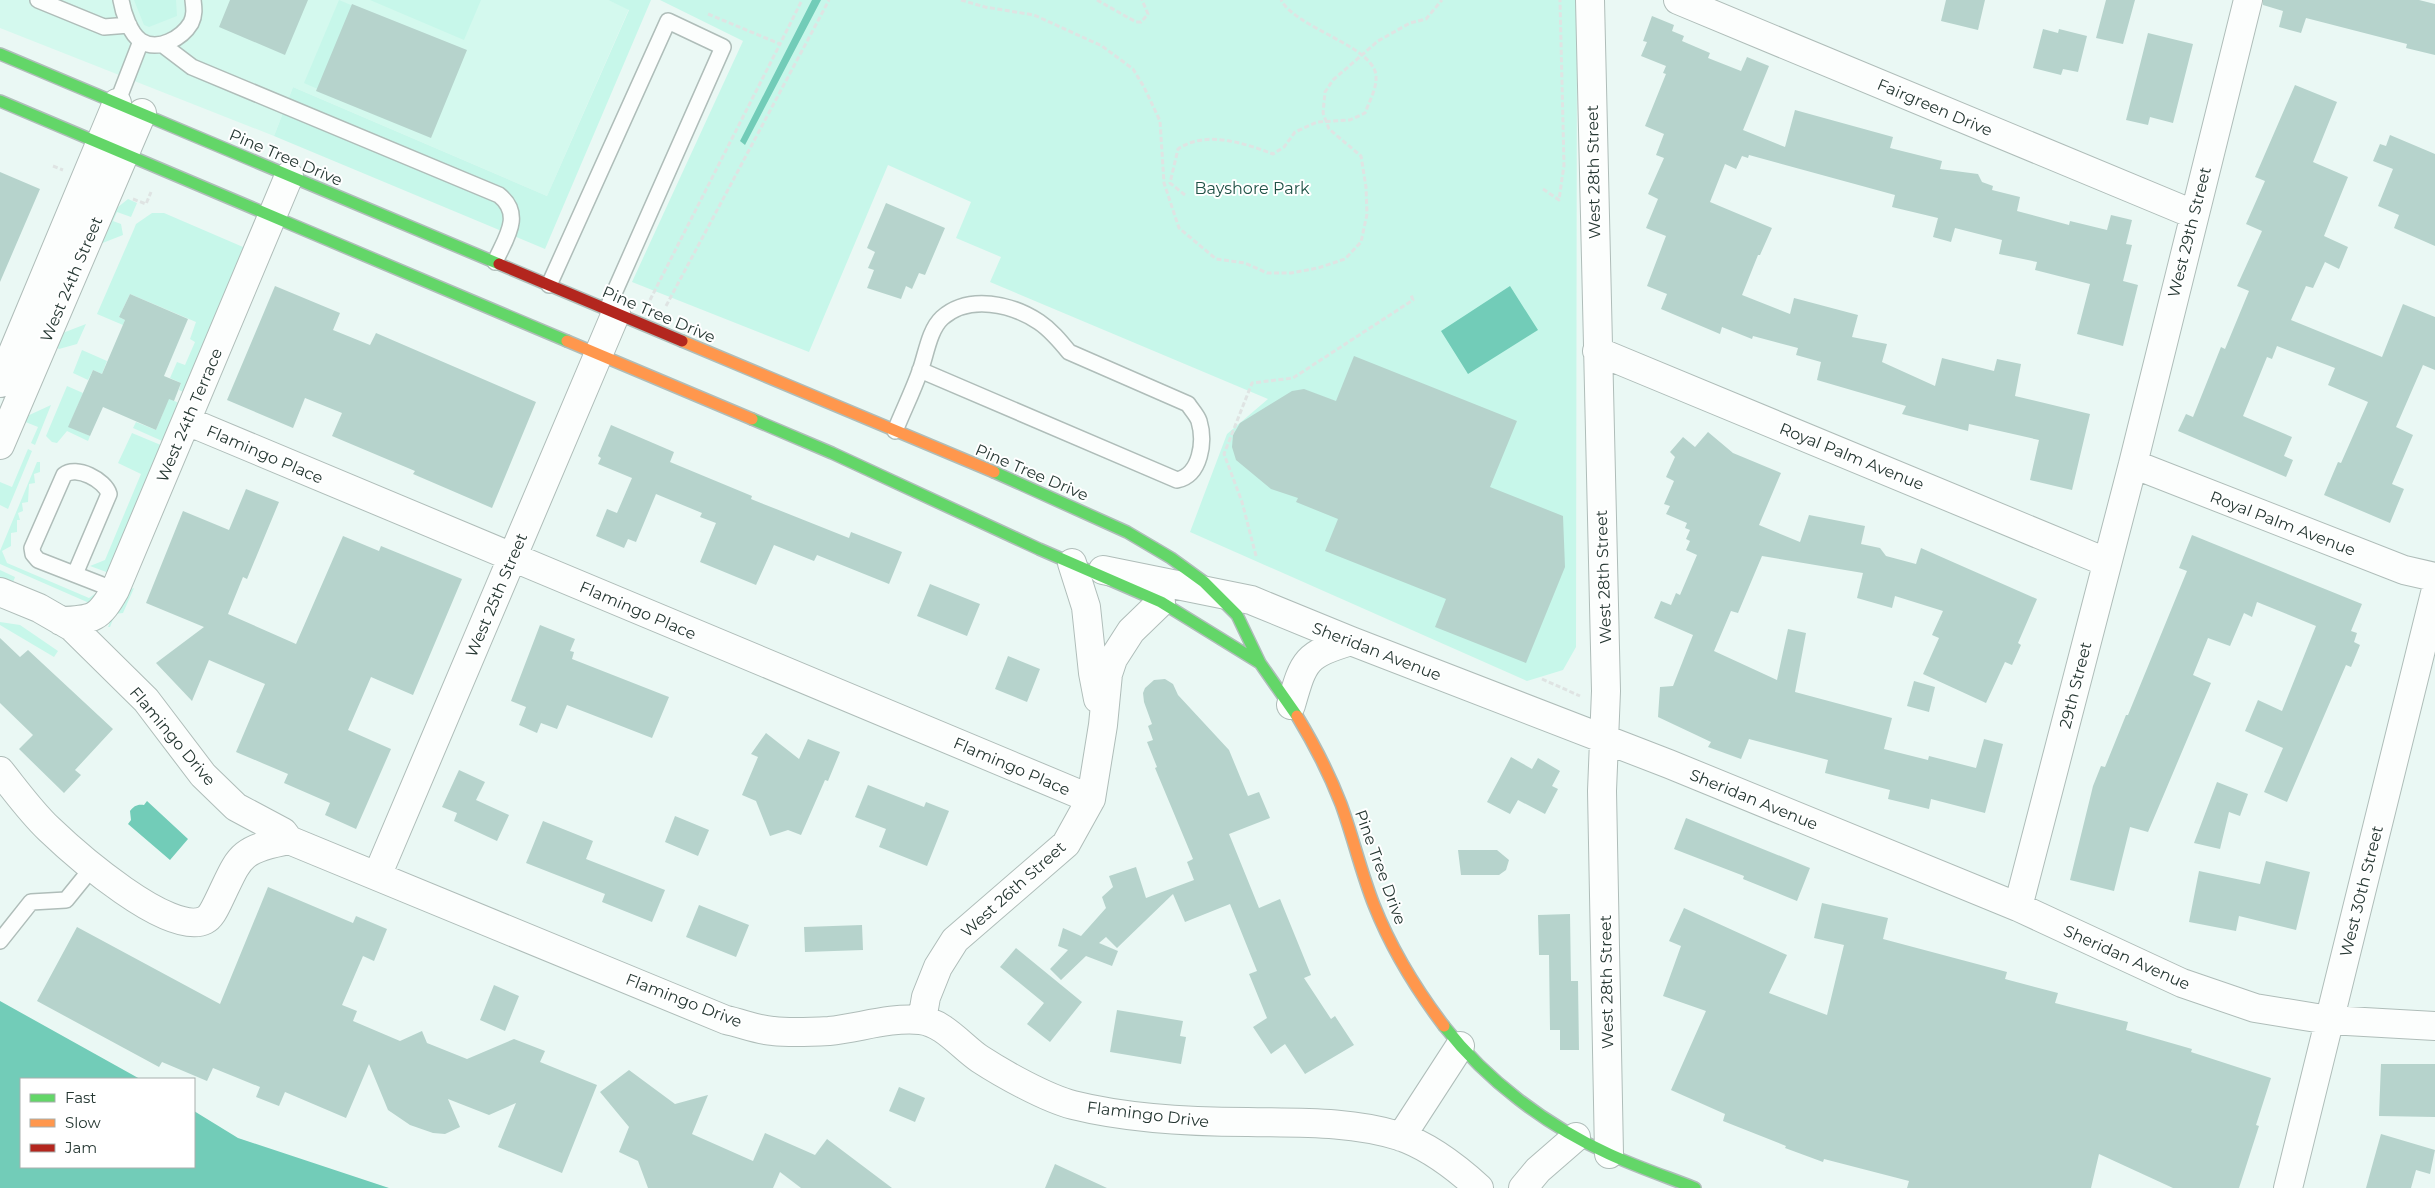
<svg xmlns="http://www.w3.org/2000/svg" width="2435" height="1188" font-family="Montserrat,sans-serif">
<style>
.built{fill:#d4f9ee}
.green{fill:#c7f7ea}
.water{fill:#72ccb8}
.building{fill:#b6d3cc}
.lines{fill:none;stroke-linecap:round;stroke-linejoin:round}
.lane-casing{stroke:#afbdb9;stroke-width:18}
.street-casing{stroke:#afbdb9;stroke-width:30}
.fast-casing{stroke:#afbdb9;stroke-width:14}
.slow-casing{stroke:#afbdb9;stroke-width:14}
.jam-casing{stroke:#afbdb9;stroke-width:14}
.path{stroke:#dfe4e3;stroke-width:3;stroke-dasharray:5 2.5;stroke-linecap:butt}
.lane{stroke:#fcfefd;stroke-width:15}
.street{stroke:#fcfefd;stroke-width:28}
.fast{stroke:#63d668;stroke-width:11}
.slow{stroke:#ff974d;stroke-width:11}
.jam{stroke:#b3261e;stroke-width:11}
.labels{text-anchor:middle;stroke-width:4;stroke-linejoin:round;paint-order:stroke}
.street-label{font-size:16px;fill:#253732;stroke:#fff}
.park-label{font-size:16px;fill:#1f5246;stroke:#fff}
</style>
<rect width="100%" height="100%" fill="#eaf8f4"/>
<path class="built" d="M 0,0 L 608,0 L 629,9 L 547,196 L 293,87 L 274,136 L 0,28 Z"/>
<path class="green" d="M 134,0 L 176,0 L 177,16 L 149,27 L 144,25 Z
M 339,0 L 389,21 L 354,105 L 304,83 Z
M 370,0 L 481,0 L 464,40 Z
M 608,0 L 651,0 L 545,249 L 274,136 L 293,87 L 547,196 L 629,10 Z
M 660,0 L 1577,0 L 1576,647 L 1563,670 L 1527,681 L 1190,532 L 1227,434 L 1268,399 L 990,282 L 1001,257 L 956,238 L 971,202 L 888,165 L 809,352 L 632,282 L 743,41 Z
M 128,199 L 137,203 L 131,217 L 117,212 L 113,221 L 121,224 L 123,235 L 100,244 L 113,211 Z
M 152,213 L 164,213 L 250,250 L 190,395 L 179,390 L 181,383 L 170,378 L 177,362 L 185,365 L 195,342 L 190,339 L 196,322 L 130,294 L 119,317 L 125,320 L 123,325 L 97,314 L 134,229 L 136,224 Z
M 86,324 L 77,344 L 59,349 L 56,347 L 60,334 Z
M 82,350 L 107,361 L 102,374 L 93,370 L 88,380 L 73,373 Z
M 67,386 L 83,393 L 69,426 L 90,436 L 88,441 L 67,431 L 57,443 L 52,442 L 46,436 Z
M 166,397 L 185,406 L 169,444 L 133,428 L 136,422 L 156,430 L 163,413 Z
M 51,405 L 35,445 L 31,443 L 38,427 L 23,421 L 25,417 Z
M 132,433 L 168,448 L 109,573 L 90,566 L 105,560 L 141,474 L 118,463 Z
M 28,449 L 32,451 L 8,509 L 0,505 L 0,482 L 12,487 Z
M 37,462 L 40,462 L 40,472 L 34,474 L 35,483 L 29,484 L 28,502 L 22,503 L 23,511 L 18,513 L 20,520 L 17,520 L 17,532 L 11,533 L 11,546 L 2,551 L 7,563 L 89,598 L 99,591 L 94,610 L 87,602 L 0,564 L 0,551 Z
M 0,570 L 15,577 L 11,588 L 0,584 Z
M 134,588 L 123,613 L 115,614 L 110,627 L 108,627 L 122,592 Z
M 0,622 L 20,625 L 58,651 L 54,657 L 0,625 Z"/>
<path class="water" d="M 812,0 L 821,0 L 745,145 L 740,141 Z
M 1510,286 L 1538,330 L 1468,374 L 1441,331 Z
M 147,801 L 188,839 L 170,860 L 128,824 L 131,820 L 130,811 C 134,806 137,804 144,805 Z
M 0,1001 L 140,1079 L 21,1079 L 21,1167 L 194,1167 L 194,1111 L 238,1138 L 389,1188 L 0,1188 Z"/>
<path class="building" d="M 230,0 L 308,0 L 285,55 L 219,27 Z
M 1946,0 L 1985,0 L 1978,30 L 1941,21 Z
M 2106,0 L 2135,0 L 2123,44 L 2096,38 Z
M 2263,0 L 2419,0 L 2435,4 L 2435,55 L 2406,48 L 2407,44 L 2306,18 L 2301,33 L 2279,27 L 2283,11 L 2263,5 Z
M 352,4 L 467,50 L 431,138 L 316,91 Z
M 1652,16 L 1674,25 L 1672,31 L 1684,36 L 1682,41 L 1710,53 L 1708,58 L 1741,71 L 1747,57 L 1769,66 L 1743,130 L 1785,147 L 1795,110 L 1893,137 L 1890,148 L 1942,161 L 1940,169 L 1978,174 L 1982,182 L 1993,186 L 1992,190 L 2020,197 L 2017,211 L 2069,225 L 2070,221 L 2107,230 L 2111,215 L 2132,220 L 2126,244 L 2132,245 L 2123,281 L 2138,285 L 2123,346 L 2077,334 L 2090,284 L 2035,270 L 2037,262 L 1999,254 L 2002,240 L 1955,228 L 1951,242 L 1933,237 L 1938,218 L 1892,207 L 1895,195 L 1749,155 L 1748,158 L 1742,156 L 1736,169 L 1725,164 L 1710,202 L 1772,228 L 1760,255 L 1758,255 L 1742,295 L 1790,314 L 1794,298 L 1858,315 L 1852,337 L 1887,344 L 1882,362 L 1935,386 L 1942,358 L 1994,371 L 1997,359 L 2021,364 L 2015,396 L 2090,414 L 2072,490 L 2030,480 L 2039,440 L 1969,424 L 1968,431 L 1902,414 L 1906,406 L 1817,380 L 1821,362 L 1796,355 L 1798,348 L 1753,336 L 1752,339 L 1722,327 L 1720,334 L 1661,309 L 1667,294 L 1647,286 L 1666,236 L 1646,228 L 1658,199 L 1648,194 L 1664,158 L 1656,155 L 1664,134 L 1645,126 L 1666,74 L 1663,73 L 1666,66 L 1641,56 L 1647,42 L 1643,41 Z
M 2043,29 L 2058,33 L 2059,29 L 2087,36 L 2078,72 L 2063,69 L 2061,75 L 2033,68 Z
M 2148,33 L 2193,44 L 2173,123 L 2150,117 L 2148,125 L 2126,120 Z
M 2295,85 L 2337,102 L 2313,162 L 2348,177 L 2324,236 L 2348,247 L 2339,269 L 2325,262 L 2313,288 L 2306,286 L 2291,320 L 2382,357 L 2403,304 L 2435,317 L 2435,370 L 2423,365 L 2396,427 L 2413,435 L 2392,484 L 2404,489 L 2390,523 L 2324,495 L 2338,462 L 2341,463 L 2368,402 L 2328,385 L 2335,368 L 2277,346 L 2272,359 L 2267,357 L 2243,416 L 2292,437 L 2284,456 L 2293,460 L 2286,477 L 2178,431 L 2186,414 L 2193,417 L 2221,347 L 2225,349 L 2249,291 L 2237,286 L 2262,231 L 2246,224 L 2265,181 L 2255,177 Z
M 2390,135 L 2435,154 L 2435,246 L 2394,228 L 2399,215 L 2378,206 L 2393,169 L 2373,161 L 2380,144 L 2386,146 Z
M 0,172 L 40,189 L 0,282 Z
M 886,203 L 945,228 L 925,275 L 919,273 L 912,289 L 906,286 L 901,299 L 867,288 L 874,270 L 868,268 L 875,252 L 867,248 Z
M 275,286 L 340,313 L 333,330 L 370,345 L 376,333 L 536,402 L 492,508 L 413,474 L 415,471 L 332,436 L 342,413 L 305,398 L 293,428 L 227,400 Z
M 130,294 L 188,319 L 164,376 L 181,383 L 174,401 L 169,399 L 156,430 L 103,407 L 90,436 L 68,427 L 93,370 L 102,374 L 125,320 L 119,317 Z
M 1354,356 L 1517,421 L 1490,487 L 1563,516 L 1565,567 L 1526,663 L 1435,627 L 1446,599 L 1325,551 L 1338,519 L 1296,502 L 1298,498 L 1271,489 L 1236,460 L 1232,447 L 1233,435 L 1240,423 L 1292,391 L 1304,389 L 1336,401 Z
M 611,425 L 674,452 L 670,462 L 752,496 L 751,499 L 849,538 L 851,532 L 902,552 L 889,584 L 817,555 L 814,561 L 774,545 L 756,585 L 700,562 L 716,523 L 700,517 L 702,513 L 656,494 L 636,542 L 628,539 L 624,548 L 596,536 L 607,509 L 617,513 L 632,478 L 598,464 L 601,458 L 598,456 Z
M 1708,432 L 1733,453 L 1781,473 L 1759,525 L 1800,542 L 1809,515 L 1865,526 L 1861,544 L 1880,548 L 1886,556 L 1916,564 L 1921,548 L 2037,599 L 2018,643 L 2021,645 L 2012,665 L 2005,662 L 1986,703 L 1923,674 L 1939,638 L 1932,635 L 1943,611 L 1895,596 L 1892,608 L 1857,598 L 1863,573 L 1762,556 L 1738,613 L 1731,611 L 1714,651 L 1777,680 L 1788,629 L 1806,633 L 1795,692 L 1892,718 L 1884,749 L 1928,760 L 1929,756 L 1976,768 L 1984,739 L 2003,744 L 1985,813 L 1931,799 L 1929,809 L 1888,799 L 1890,790 L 1825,773 L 1828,760 L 1749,739 L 1741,759 L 1708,747 L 1711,742 L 1658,717 L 1660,687 L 1673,686 L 1693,635 L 1654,618 L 1661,601 L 1671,605 L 1676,593 L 1680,595 L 1697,555 L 1686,550 L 1690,541 L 1686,539 L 1690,530 L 1685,528 L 1687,523 L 1666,514 L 1670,506 L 1664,504 L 1674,481 L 1666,477 L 1675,457 L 1670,452 L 1683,437 L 1695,447 Z
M 246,489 L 279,502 L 247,579 L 243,577 L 228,614 L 296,644 L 343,536 L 379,551 L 381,546 L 462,579 L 413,695 L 371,677 L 348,730 L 391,749 L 356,829 L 325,815 L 330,803 L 284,783 L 288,774 L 236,752 L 265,684 L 209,660 L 192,701 L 156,663 L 204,627 L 146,603 L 183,511 L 229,530 Z
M 2192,535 L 2362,604 L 2351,631 L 2357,633 L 2354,642 L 2360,645 L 2351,667 L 2346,665 L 2287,802 L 2264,792 L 2283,748 L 2245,731 L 2258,700 L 2282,711 L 2316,626 L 2257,602 L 2252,617 L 2244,613 L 2230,646 L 2208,638 L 2193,675 L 2211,683 L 2148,832 L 2130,827 L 2114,891 L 2070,880 L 2093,786 L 2101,766 L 2105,767 L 2126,715 L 2128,715 L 2187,571 L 2179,568 Z
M 930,584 L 980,604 L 967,636 L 917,616 Z
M 540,625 L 575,639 L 570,651 L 574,652 L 572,659 L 669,697 L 652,738 L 567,705 L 557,729 L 541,723 L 537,733 L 519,725 L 526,707 L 511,701 Z
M 0,638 L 20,657 L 28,650 L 113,729 L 75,770 L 81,775 L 64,793 L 19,749 L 33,735 L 0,703 Z
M 1008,656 L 1040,669 L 1027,702 L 995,689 Z
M 1165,679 L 1173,684 L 1178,695 L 1229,750 L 1248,796 L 1259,792 L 1270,818 L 1229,834 L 1259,908 L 1280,899 L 1311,975 L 1304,978 L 1331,1019 L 1335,1016 L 1354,1045 L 1305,1074 L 1285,1044 L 1271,1054 L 1253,1027 L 1267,1018 L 1249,974 L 1257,971 L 1230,904 L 1185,922 L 1173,894 L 1117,948 L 1106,937 L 1099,943 L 1118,951 L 1112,966 L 1086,956 L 1061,980 L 1050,969 L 1068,950 L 1058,946 L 1063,928 L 1081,936 L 1106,908 L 1102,897 L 1113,887 L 1109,876 L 1136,867 L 1146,898 L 1194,880 L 1187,862 L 1193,859 L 1155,768 L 1157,767 L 1147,742 L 1153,740 L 1148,726 L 1152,724 L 1144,702 L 1143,693 L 1145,688 L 1154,680 Z
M 1914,681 L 1935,687 L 1929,712 L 1907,706 Z
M 766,733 L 799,759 L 808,739 L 840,752 L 828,781 L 825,780 L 801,835 L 788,830 L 770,836 L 756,801 L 742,795 L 758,757 L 751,754 Z
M 1511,757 L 1532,769 L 1538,758 L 1560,771 L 1552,786 L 1558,789 L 1545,814 L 1518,800 L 1510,814 L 1487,802 Z
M 459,770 L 485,782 L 476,800 L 509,815 L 497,841 L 454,821 L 457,813 L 442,807 Z
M 2217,782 L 2248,794 L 2240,816 L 2229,812 L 2220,849 L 2194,843 Z
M 868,785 L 924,807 L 926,802 L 949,811 L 927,866 L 879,847 L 886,829 L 855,817 Z
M 675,816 L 709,830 L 698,856 L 665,842 Z
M 1686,818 L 1810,868 L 1797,901 L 1743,879 L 1744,876 L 1674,849 Z
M 543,821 L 593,841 L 586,859 L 665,890 L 652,922 L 602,902 L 605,894 L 526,863 Z
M 1458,850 L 1497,850 L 1509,860 L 1506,870 L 1499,875 L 1461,875 Z
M 2266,861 L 2310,872 L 2296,930 L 2239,916 L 2236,931 L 2189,922 L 2199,871 L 2260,884 Z
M 268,887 L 353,923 L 356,916 L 387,929 L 374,961 L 363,956 L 342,1005 L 357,1011 L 353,1021 L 400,1041 L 422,1031 L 427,1043 L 467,1059 L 514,1039 L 545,1051 L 540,1062 L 597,1085 L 562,1173 L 498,1147 L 516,1103 L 489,1115 L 448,1099 L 460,1127 L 445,1134 L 433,1133 L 410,1125 L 388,1110 L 369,1064 L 346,1118 L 285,1092 L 279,1106 L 256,1097 L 260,1087 L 213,1068 L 207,1081 L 162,1062 L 159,1067 L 37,1001 L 77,927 L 220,1004 Z
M 1822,903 L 1888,918 L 1883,939 L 2007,972 L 2005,979 L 2058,993 L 2055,1003 L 2128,1022 L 2126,1030 L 2192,1049 L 2191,1052 L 2271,1078 L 2256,1125 L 2259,1126 L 2239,1188 L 2173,1188 L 2099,1154 L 2091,1188 L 1907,1188 L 1909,1181 L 1824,1159 L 1823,1162 L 1785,1148 L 1786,1146 L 1723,1121 L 1725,1114 L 1671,1090 L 1706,1011 L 1663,996 L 1681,946 L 1669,941 L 1684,908 L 1787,955 L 1769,993 L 1827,1015 L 1844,945 L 1814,938 Z
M 699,905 L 749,925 L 736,957 L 686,937 Z
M 1570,914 L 1571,981 L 1578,981 L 1579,1050 L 1560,1050 L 1560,1030 L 1550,1030 L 1549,955 L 1539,955 L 1538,915 Z
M 862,925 L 863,950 L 805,952 L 804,927 Z
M 1016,948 L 1082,1002 L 1050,1042 L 1027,1024 L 1044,1003 L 1000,967 Z
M 494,985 L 519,996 L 505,1031 L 480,1020 Z
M 1117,1010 L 1183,1021 L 1180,1036 L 1186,1037 L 1181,1064 L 1110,1052 Z
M 2381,1064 L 2435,1064 L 2435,1117 L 2379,1116 Z
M 629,1070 L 675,1104 L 708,1095 L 692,1134 L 753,1161 L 765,1133 L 815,1155 L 827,1139 L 892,1188 L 801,1188 L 780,1172 L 773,1188 L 648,1188 L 638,1161 L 619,1152 L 629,1127 L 600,1092 Z
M 899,1087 L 925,1098 L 915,1122 L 889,1111 Z
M 2381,1134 L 2435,1150 L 2430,1174 L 2416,1170 L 2411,1188 L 2366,1188 Z
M 1055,1164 L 1107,1188 L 1045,1188 Z"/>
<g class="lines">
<defs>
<path id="lane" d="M 38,0 L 104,27 L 129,25
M 121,0 C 123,12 130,34 141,41 C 158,52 182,38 191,23 C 195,15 194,8 193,0
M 163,45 L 192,67 L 499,195 C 524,215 505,239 495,262
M 117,103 L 141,41
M 549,285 L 668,21 L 723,47 L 607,309
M 895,431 C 903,411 913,391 920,371 C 926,355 929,330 942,318 C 969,294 1012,304 1039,322 C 1051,330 1060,341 1069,352 L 1188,404 C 1191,409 1197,415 1199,421 C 1205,441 1201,475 1177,480 L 920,370
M 75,574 L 109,494 C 105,480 76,465 64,475 L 32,548 L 33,554 L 38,560 L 115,590
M 0,941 L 31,902 L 66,900 L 92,868"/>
<path id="street" d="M 1590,0 L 1606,691 L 1602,791 L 1609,1154
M 1678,0 L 2193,214
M 1597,351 L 2106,562
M 0,383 L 117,103
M 187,421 L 1091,799
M 0,445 L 142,113
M 2133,464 L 2404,570 L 2435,577
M 1072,563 L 1086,607 L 1093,673 L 1098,699
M 1103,570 L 1251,600 L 1351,641 L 1669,764 L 2018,907 L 2182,983 L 2255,1008 L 2329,1020 L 2435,1026
M 0,592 L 39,608 L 72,627 L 146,700 L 203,775 L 236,807 L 283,832 L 289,840 L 726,1020 C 741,1023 757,1030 773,1031 C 790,1033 811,1032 829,1031 C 859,1028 890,1017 920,1020 C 943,1022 962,1047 980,1059 C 1003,1074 1046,1098 1073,1105 C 1125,1118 1194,1122 1248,1122 C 1299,1123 1350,1121 1399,1136 C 1429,1146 1456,1167 1479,1188
M 61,621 C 94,620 99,618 115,590 L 289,176
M 1291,705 C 1304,660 1305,655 1351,641
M 0,771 C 16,791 31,812 49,829 C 74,853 170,938 205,920 C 211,917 215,908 218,902 C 240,857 237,850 289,840
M 377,876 L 616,313
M 2018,907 L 2133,464 L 2248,0
M 922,1020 L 926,997 L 938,967 L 955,940 L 1066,844 L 1091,799 L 1103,725 L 1108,674 L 1113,659 L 1131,631 L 1161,602
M 1401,1137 L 1460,1046
M 1523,1188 L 1538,1170 L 1576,1137
M 2288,1188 L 2435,593"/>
<path id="fast" d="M 0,54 L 499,264
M 0,101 L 567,341
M 752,419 L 832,453 L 1039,549 L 1161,602 L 1260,663
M 994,472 L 1127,532 L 1171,558 L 1204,582 L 1237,615 L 1260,663 L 1297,716
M 1444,1026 C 1487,1081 1546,1125 1609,1154 C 1637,1167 1667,1177 1695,1188"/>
<path id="slow" d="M 567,341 L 752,419
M 682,341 L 994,472
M 1297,716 C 1314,744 1329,773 1341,804 C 1353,837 1361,872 1374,905 C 1391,948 1416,989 1444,1026"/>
<path id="jam" d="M 499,264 L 682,341"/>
</defs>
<use href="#lane" class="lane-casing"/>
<use href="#street" class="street-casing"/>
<use href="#fast" class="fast-casing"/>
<use href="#slow" class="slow-casing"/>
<use href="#jam" class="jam-casing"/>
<path class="path" d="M 961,0 L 985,7 L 1034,15 L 1102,46 L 1133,69 L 1144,87 L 1160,121 L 1164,183 L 1179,228 L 1216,259 L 1245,263 L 1267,273 L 1291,273 L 1318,268 L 1345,259 L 1361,242 L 1367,214 L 1366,187 L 1361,156 L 1329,129 L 1323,113 L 1325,92 L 1333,80 L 1378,41 L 1410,23 L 1426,19 L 1442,0
M 1097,0 L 1136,22 L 1141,22 L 1148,14 L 1142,0
M 708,14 L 780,44 L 802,0
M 53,166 L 63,170
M 1543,189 L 1559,200 L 1564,165 L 1560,0
M 1185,195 L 1170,183 L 1178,149 C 1206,130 1244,143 1273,154 L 1284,147 L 1295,132 L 1317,122 L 1350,120 L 1365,113 C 1369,102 1377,88 1376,76 C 1374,46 1297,29 1281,0
M 133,199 L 146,204 L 151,192
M 650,300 L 780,44
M 666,306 L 829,0
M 1256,556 L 1242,502 L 1224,454 L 1252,383 L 1293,378 L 1413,300 L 1411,295
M 1542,679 L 1580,696"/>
<use href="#lane" class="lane"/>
<use href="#street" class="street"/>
<use href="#fast" class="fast"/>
<use href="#slow" class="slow"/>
<use href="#jam" class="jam"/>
</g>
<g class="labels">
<g class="street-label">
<text transform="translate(1935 107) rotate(23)" y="6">Fairgreen Drive</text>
<text transform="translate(286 157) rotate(23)" y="6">Pine Tree Drive</text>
<text transform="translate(1593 172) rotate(-91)" y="6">West 28th Street</text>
<text transform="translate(2189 232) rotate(-76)" y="6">West 29th Street</text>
<text transform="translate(71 279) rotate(-67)" y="6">West 24th Street</text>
<text transform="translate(659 314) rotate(23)" y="6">Pine Tree Drive</text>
<text transform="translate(189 415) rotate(-67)" y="6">West 24th Terrace</text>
<text transform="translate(265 454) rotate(23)" y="6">Flamingo Place</text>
<text transform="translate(1852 456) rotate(22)" y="6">Royal Palm Avenue</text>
<text transform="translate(1032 472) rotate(23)" y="6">Pine Tree Drive</text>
<text transform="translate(2283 523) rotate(21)" y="6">Royal Palm Avenue</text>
<text transform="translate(1603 577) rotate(-92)" y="6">West 28th Street</text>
<text transform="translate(496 595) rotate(-67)" y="6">West 25th Street</text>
<text transform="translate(638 610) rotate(23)" y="6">Flamingo Place</text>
<text transform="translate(1377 651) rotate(21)" y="6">Sheridan Avenue</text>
<text transform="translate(2075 685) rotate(-76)" y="6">29th Street</text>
<text transform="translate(173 736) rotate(50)" y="6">Flamingo Drive</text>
<text transform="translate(1012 766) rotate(23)" y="6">Flamingo Place</text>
<text transform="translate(1754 799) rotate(22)" y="6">Sheridan Avenue</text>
<text transform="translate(1381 867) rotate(70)" y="6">Pine Tree Drive</text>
<text transform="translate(1013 889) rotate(-42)" y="6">West 26th Street</text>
<text transform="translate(2361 891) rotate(-76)" y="6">West 30th Street</text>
<text transform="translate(2127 957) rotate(24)" y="6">Sheridan Avenue</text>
<text transform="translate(1606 982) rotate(-91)" y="6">West 28th Street</text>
<text transform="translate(684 1000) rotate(21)" y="6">Flamingo Drive</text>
<text transform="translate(1148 1114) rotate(7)" y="6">Flamingo Drive</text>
</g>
<g class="park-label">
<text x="1252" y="194">Bayshore Park</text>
</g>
</g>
<rect x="20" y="1078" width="175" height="90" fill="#ffffff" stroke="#a8afad"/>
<rect x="30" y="1094" width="25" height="8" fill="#63d668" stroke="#a8afad"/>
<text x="65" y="1103" font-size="15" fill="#253732">Fast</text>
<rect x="30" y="1119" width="25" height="8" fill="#ff974d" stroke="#a8afad"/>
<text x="65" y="1128" font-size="15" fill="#253732">Slow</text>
<rect x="30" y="1144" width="25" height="8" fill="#b3261e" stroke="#a8afad"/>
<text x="65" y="1153" font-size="15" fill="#253732">Jam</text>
</svg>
